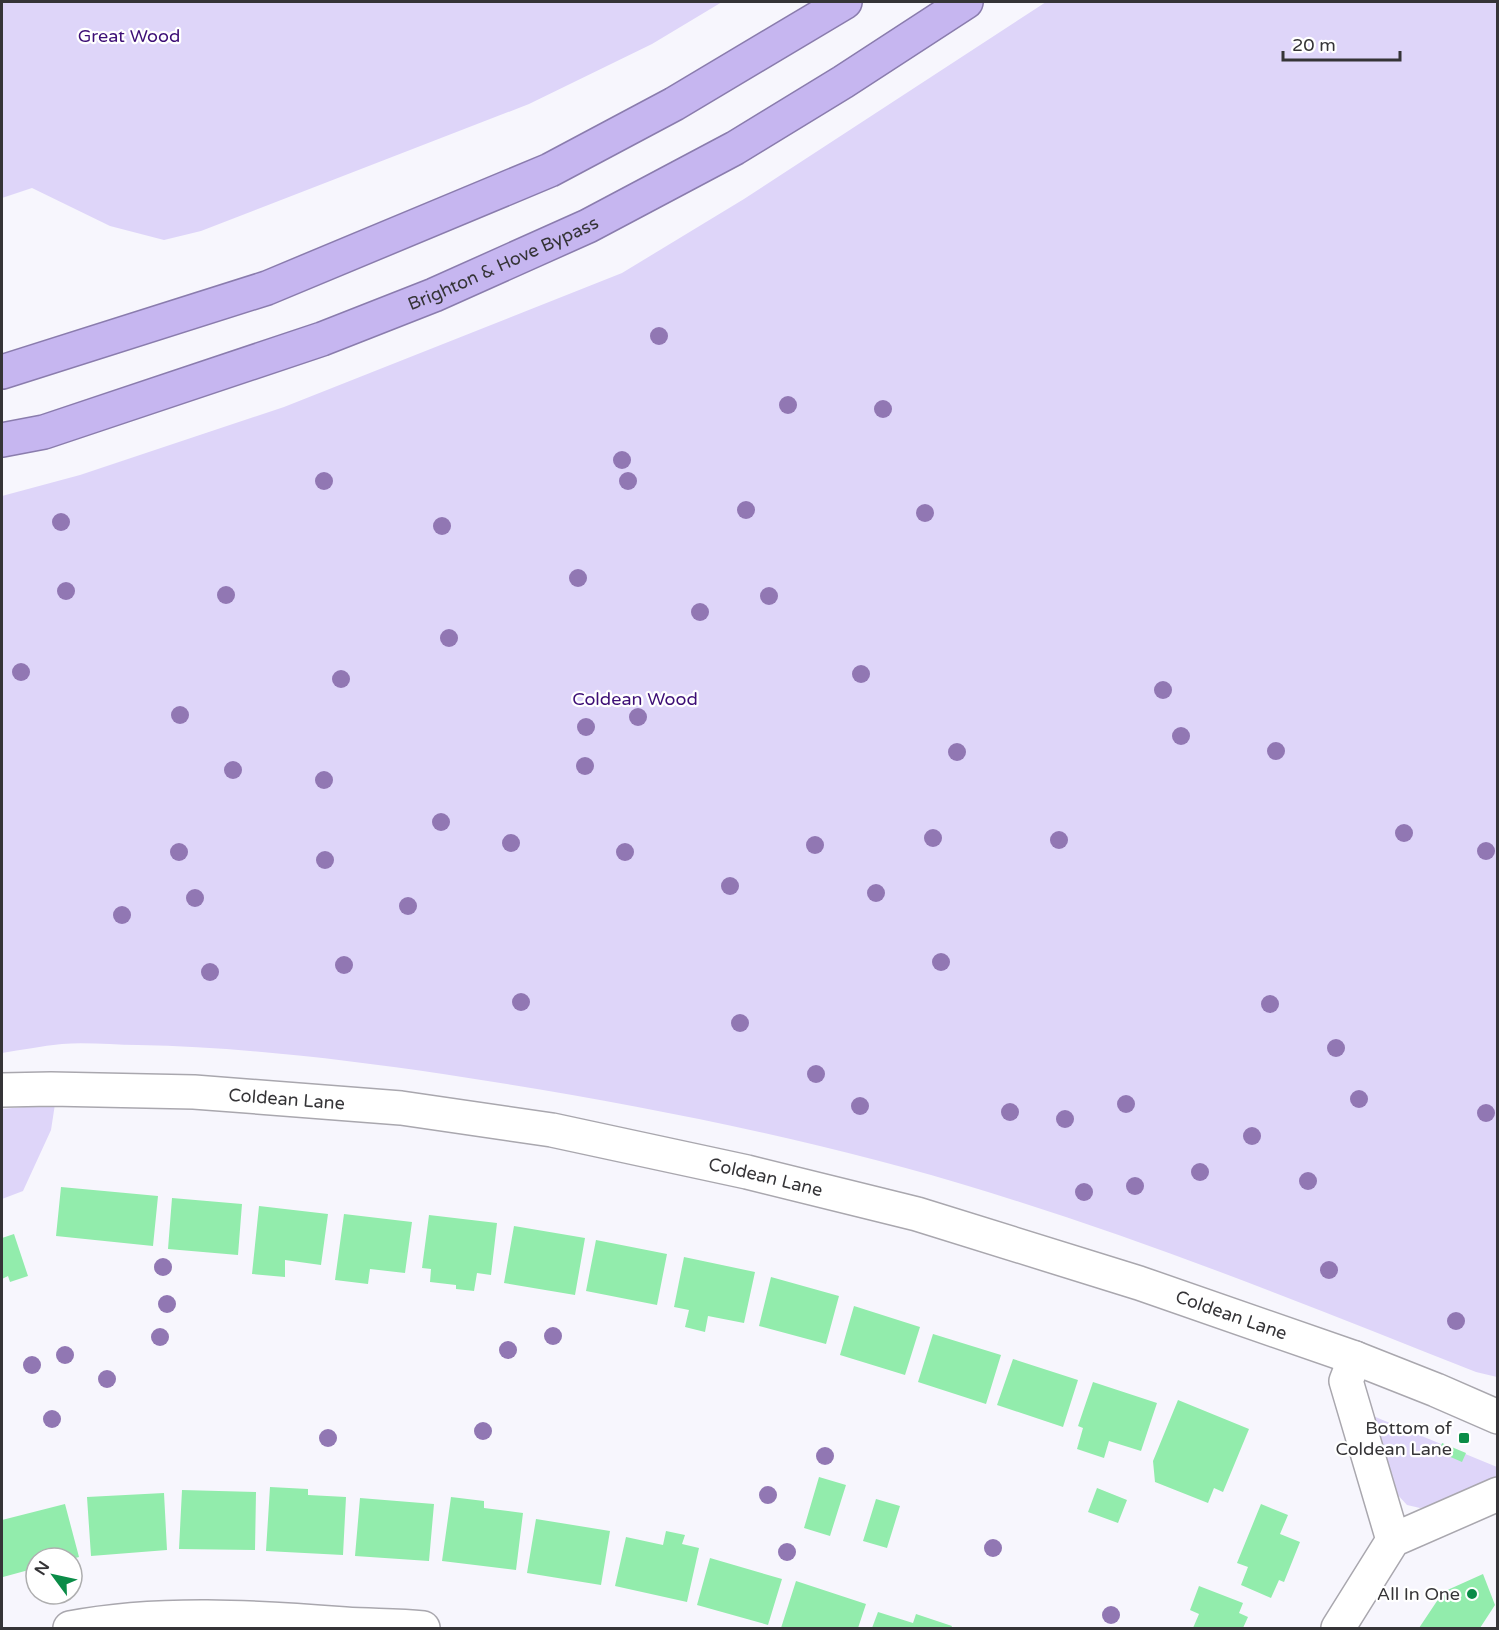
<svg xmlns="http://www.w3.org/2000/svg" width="1499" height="1630" font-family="'Varela Round',sans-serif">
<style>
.green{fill:#ded5f9}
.building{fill:#92ecac}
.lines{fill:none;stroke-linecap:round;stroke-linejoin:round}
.minor-casing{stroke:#a9a7ae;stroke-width:36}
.tertiary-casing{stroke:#a9a7ae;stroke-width:36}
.trunk-casing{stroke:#8a7cad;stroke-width:36}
.minor{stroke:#fff;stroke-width:33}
.tertiary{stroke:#fff;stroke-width:33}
.trunk{stroke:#c6b6f0;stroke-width:33}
.tree{fill:#9177b3}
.poi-dot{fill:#0b8c48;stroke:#fff;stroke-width:2}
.labels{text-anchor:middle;stroke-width:4.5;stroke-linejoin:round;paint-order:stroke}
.park-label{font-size:18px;fill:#3d0f76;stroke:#fff}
.street-label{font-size:18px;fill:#353437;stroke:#fff}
.poi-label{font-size:18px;fill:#353437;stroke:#fff;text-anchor:end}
</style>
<rect width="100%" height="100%" fill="#f7f6fd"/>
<path class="green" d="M 2,2 L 722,2 L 652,44 L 529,104 L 201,231 L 164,240 L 110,226 L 32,188 L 2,198 Z
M 1046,2 L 1497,2 L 1497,1377 L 1476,1372 C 1315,1308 1154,1243 988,1192 C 810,1137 626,1102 443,1074 C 342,1059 240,1047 138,1045 C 113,1045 87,1042 62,1044 C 42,1046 21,1050 2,1053 L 2,496 L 80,475 L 284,407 L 622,273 L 744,199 Z
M 55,1104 L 51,1130 L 23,1191 L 2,1199 L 2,1109 Z
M 1373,1416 L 1497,1467 L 1497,1479 L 1433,1506 L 1420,1508 L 1407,1505 L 1396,1493 Z"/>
<path class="building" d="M 61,1187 L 158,1196 L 153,1246 L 56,1236 Z
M 172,1198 L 242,1204 L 238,1255 L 168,1249 Z
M 259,1206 L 328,1214 L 321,1265 L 285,1260 L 285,1277 L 252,1274 Z
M 344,1214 L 412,1222 L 405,1273 L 370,1269 L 368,1284 L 335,1280 Z
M 429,1215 L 497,1223 L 491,1275 L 477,1273 L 474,1291 L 456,1289 L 456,1285 L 430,1282 L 431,1269 L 422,1268 Z
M 514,1226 L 585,1238 L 575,1295 L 504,1283 Z
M 14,1234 L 28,1276 L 10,1282 L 8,1276 L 2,1279 L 2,1238 Z
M 596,1240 L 667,1254 L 657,1305 L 586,1291 Z
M 684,1257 L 755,1272 L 744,1323 L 708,1316 L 705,1332 L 685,1327 L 689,1310 L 674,1307 Z
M 771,1277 L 839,1296 L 826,1344 L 759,1326 Z
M 854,1306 L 920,1327 L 905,1375 L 840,1355 Z
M 933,1334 L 1001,1355 L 986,1404 L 918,1382 Z
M 1013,1359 L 1078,1380 L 1063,1427 L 997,1405 Z
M 1093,1382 L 1157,1403 L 1141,1451 L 1109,1441 L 1104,1458 L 1077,1449 L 1083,1428 L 1078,1426 Z
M 1178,1400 L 1249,1429 L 1223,1492 L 1214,1488 L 1208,1503 L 1155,1482 L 1153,1461 Z
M 1442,1443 L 1466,1453 L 1462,1462 L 1439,1452 Z
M 819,1477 L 846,1485 L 830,1536 L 804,1528 Z
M 270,1487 L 308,1489 L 308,1495 L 346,1497 L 343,1555 L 266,1551 Z
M 1097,1488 L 1127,1500 L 1118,1523 L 1088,1512 Z
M 182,1490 L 256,1492 L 255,1550 L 179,1549 Z
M 164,1493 L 167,1550 L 91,1556 L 87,1497 Z
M 451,1497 L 484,1501 L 484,1508 L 523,1513 L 516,1570 L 442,1561 Z
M 360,1498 L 434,1504 L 429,1561 L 355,1556 Z
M 876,1499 L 900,1506 L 887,1548 L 863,1541 Z
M 65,1504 L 79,1557 L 72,1559 L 36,1558 L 36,1568 L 3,1577 L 2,1520 Z
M 1261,1504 L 1288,1515 L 1280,1534 L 1300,1542 L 1284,1582 L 1279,1580 L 1271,1598 L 1241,1585 L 1248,1567 L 1237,1563 Z
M 536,1519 L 610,1531 L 601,1585 L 527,1573 Z
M 666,1531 L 685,1535 L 682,1544 L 699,1548 L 687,1602 L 615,1586 L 626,1537 L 663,1545 Z
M 710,1558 L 782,1579 L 768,1625 L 697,1605 Z
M 1483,1574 L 1495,1605 L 1480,1628 L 1419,1628 L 1443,1592 Z
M 796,1581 L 866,1604 L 858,1628 L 781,1628 Z
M 1199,1586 L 1243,1603 L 1239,1613 L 1248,1617 L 1243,1628 L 1193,1628 L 1199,1614 L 1190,1610 Z
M 878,1612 L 913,1623 L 916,1614 L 952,1626 L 951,1628 L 872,1628 Z"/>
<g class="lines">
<defs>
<path id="minor" d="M 1355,1358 L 1346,1381 L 1393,1540
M 70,1628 C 158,1611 256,1617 345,1624 C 371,1626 397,1625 423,1628
M 1338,1628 L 1393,1540 L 1498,1494"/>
<g id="tertiary">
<path id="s1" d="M 2,1090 L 51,1089 L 194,1092 L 401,1108 L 552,1130 L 747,1172 L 917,1214 L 1139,1283 L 1355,1358 L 1436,1390 L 1498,1417"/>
</g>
<g id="trunk">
<path d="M 2,372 L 267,288 L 550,170 L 674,104 L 845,2"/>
<path id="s2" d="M 2,440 L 44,432 L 322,339 L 434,295 L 588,226 L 735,148 L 843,82 L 966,2"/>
</g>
</defs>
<use href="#minor" class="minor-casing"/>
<use href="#tertiary" class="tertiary-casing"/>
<use href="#trunk" class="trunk-casing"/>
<use href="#minor" class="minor"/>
<use href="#tertiary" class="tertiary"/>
<use href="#trunk" class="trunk"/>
</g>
<g class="tree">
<circle cx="659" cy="336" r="9"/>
<circle cx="788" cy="405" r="9"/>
<circle cx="883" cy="409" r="9"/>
<circle cx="622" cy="460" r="9"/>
<circle cx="324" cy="481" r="9"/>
<circle cx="628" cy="481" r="9"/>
<circle cx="746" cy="510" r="9"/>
<circle cx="925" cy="513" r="9"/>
<circle cx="61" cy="522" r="9"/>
<circle cx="442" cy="526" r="9"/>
<circle cx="578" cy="578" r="9"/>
<circle cx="66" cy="591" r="9"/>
<circle cx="226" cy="595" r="9"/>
<circle cx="769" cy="596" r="9"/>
<circle cx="700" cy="612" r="9"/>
<circle cx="449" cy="638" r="9"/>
<circle cx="21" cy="672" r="9"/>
<circle cx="861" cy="674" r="9"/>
<circle cx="341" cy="679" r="9"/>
<circle cx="1163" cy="690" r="9"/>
<circle cx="180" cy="715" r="9"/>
<circle cx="638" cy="717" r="9"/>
<circle cx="586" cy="727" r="9"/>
<circle cx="1181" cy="736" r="9"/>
<circle cx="1276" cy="751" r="9"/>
<circle cx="957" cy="752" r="9"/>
<circle cx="585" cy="766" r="9"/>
<circle cx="233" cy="770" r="9"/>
<circle cx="324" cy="780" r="9"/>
<circle cx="441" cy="822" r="9"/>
<circle cx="1404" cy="833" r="9"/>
<circle cx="933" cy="838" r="9"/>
<circle cx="1059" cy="840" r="9"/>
<circle cx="511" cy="843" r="9"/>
<circle cx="815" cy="845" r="9"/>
<circle cx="1486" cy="851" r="9"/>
<circle cx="179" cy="852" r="9"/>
<circle cx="625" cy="852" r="9"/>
<circle cx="325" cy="860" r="9"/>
<circle cx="730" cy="886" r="9"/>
<circle cx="876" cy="893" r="9"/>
<circle cx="195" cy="898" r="9"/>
<circle cx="408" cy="906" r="9"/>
<circle cx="122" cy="915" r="9"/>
<circle cx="941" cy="962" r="9"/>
<circle cx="344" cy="965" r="9"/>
<circle cx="210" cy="972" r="9"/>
<circle cx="521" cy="1002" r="9"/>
<circle cx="1270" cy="1004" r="9"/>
<circle cx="740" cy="1023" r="9"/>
<circle cx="1336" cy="1048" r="9"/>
<circle cx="816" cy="1074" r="9"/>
<circle cx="1359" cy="1099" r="9"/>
<circle cx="1126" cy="1104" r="9"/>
<circle cx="860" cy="1106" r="9"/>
<circle cx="1010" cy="1112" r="9"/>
<circle cx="1486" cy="1113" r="9"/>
<circle cx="1065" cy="1119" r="9"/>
<circle cx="1252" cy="1136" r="9"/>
<circle cx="1200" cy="1172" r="9"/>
<circle cx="1308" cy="1181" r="9"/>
<circle cx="1135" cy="1186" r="9"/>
<circle cx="1084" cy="1192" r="9"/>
<circle cx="163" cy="1267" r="9"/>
<circle cx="1329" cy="1270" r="9"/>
<circle cx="167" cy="1304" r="9"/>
<circle cx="1456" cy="1321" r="9"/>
<circle cx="553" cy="1336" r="9"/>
<circle cx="160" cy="1337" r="9"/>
<circle cx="508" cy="1350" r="9"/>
<circle cx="65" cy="1355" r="9"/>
<circle cx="32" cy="1365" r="9"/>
<circle cx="107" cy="1379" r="9"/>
<circle cx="52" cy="1419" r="9"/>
<circle cx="483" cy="1431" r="9"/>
<circle cx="328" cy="1438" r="9"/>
<circle cx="825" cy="1456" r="9"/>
<circle cx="768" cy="1495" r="9"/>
<circle cx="993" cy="1548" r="9"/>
<circle cx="787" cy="1552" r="9"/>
<circle cx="1111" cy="1615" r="9"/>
</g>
<g class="poi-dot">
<rect x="1458" y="1432" width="12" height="12" rx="3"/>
<circle cx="1472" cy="1594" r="6"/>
</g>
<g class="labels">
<g class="park-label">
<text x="129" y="42">Great Wood</text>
<text x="635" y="705">Coldean Wood</text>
</g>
<g class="street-label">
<text dy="6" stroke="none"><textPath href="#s2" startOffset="532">Brighton &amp; Hove Bypass</textPath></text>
<text dy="6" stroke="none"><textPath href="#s1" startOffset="285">Coldean Lane</textPath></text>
<text dy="6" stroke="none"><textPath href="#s1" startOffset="771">Coldean Lane</textPath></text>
<text dy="6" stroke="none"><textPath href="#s1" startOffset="1257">Coldean Lane</textPath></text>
</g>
<g class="poi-label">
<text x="1452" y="1434">Bottom of<tspan x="1452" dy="21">Coldean Lane</tspan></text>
<text x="1460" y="1600">All In One</text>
</g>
</g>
<rect width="1499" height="1630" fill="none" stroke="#353437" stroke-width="6"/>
<g transform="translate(54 1576) rotate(303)"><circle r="28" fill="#ffffff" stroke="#aeaeaf" stroke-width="1.5"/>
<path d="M0-4.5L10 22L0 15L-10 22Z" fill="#0b8c48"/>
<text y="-9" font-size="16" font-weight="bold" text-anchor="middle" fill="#353437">N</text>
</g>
<path d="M1283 51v9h117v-9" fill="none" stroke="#353437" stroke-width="3"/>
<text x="1292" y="51" font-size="18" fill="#353437" stroke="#ffffff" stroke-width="4.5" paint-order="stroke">20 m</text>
</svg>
